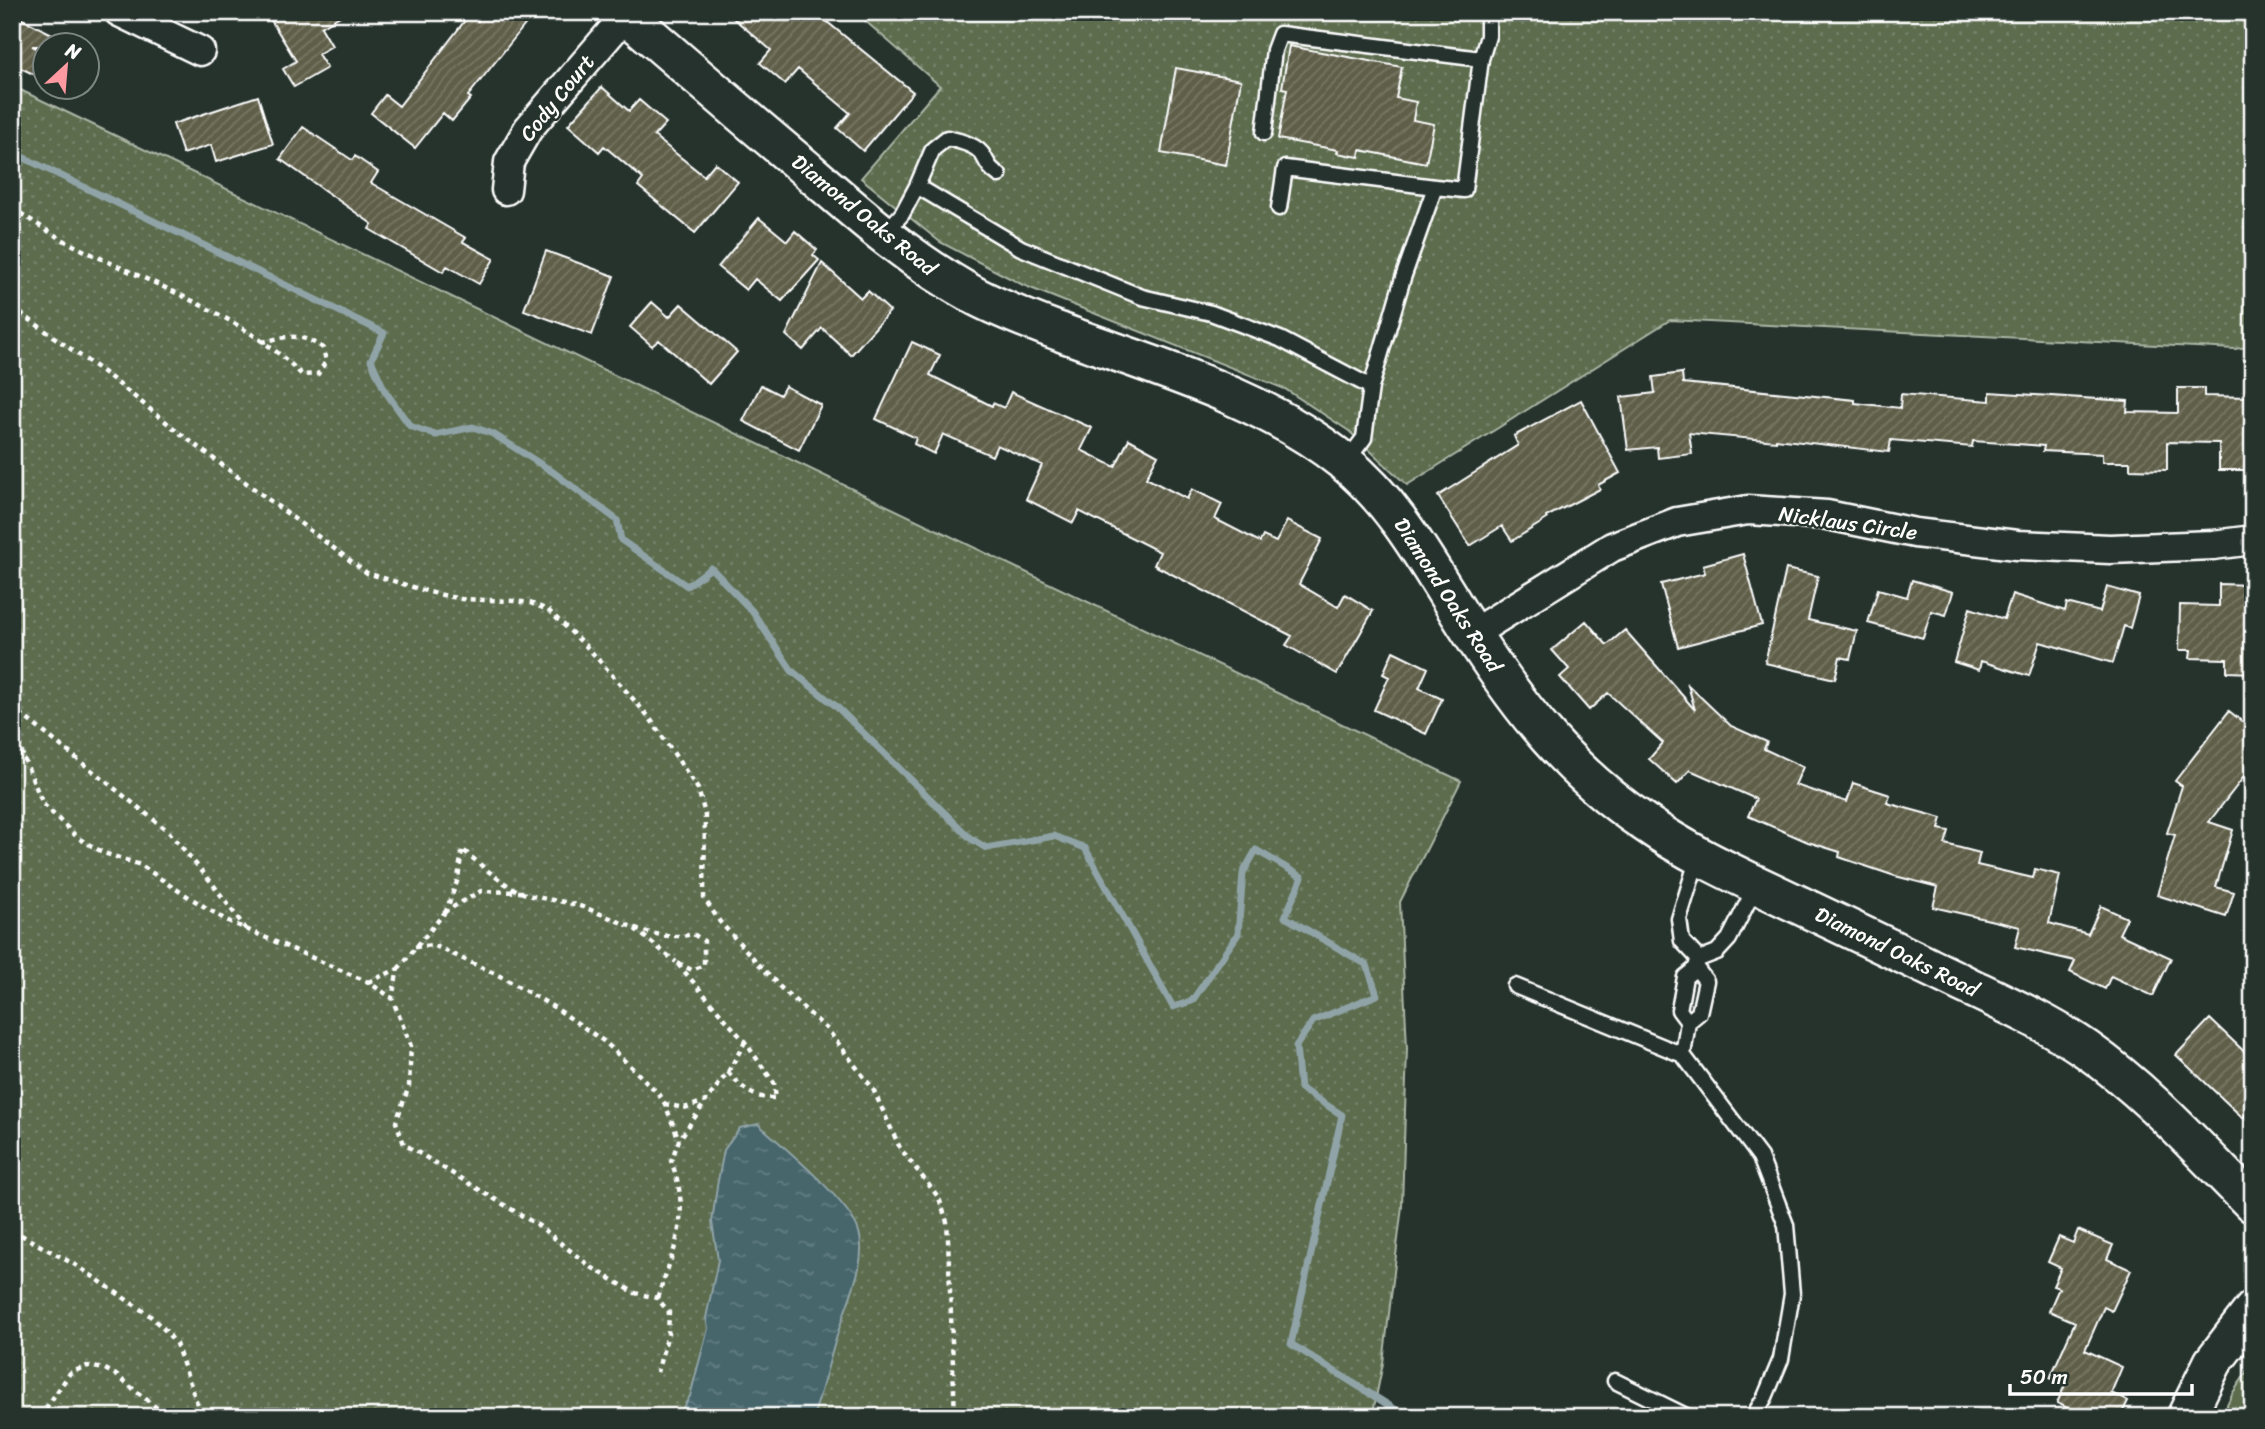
<svg xmlns="http://www.w3.org/2000/svg" width="2265" height="1429" font-family="Sriracha,sans-serif">
<style>
.grass{fill:url(#grass-dots);stroke:#adb6a6;stroke-width:2}
.park{fill:url(#park-tufts);stroke:#adb6a6;stroke-width:2}
.water{fill:url(#water-ripples);stroke:#90a3a7;stroke-width:2}
.lines{fill:none;stroke-linecap:round;stroke-linejoin:round}
.stream{stroke:#90a3a7;stroke-width:7}
.building{fill:url(#building-hatch);stroke:#fff;stroke-width:2}
.service-casing{stroke:#fff;stroke-width:19}
.minor-casing{stroke:#fff;stroke-width:33}
.tertiary-casing{stroke:#fff;stroke-width:42}
.path{stroke:#fff;stroke-width:4.5;stroke-dasharray:5 5;stroke-linecap:butt}
.service{stroke:#26332d;stroke-width:14}
.minor{stroke:#26332d;stroke-width:28}
.tertiary{stroke:#26332d;stroke-width:37}
.labels{text-anchor:middle;stroke-width:5;stroke-linejoin:round;paint-order:stroke}
.street-label{font-size:21px;fill:#fff;stroke:#26332d}
</style>
<defs>
<pattern id="grass-dots" width="8" height="8" patternUnits="userSpaceOnUse" patternTransform="scale(1.75)"><rect width="8" height="8" fill="#5b6c4e"/><path d="M2 2h.1M6 6h.1" fill="none" stroke="#748269" stroke-width="1.8" stroke-linecap="round"/></pattern>
<pattern id="park-tufts" width="24" height="20" patternUnits="userSpaceOnUse" patternTransform="scale(1.75)"><rect width="24" height="20" fill="#5b6c4e"/><path d="M3 7l-1-3M5 7V3M7 7l1-3M15 17l-1-3M17 17v-4M19 17l1-3" fill="none" stroke="#748269"/></pattern>
<pattern id="water-ripples" width="26" height="14" patternUnits="userSpaceOnUse" patternTransform="scale(1.75)"><rect width="26" height="14" fill="#46666c"/><path d="M2 4q2-2 4 0t4 0M15 11q2-2 4 0t4 0" fill="none" stroke="#627d82"/></pattern>
<pattern id="building-hatch" width="6" height="6" patternUnits="userSpaceOnUse" patternTransform="scale(1.75)"><rect width="6" height="6" fill="#5f5f4a"/><path d="M-1 1l2-2M0 6l6-6M5 7l2-2" fill="none" stroke="#777765"/></pattern>
</defs>
<rect width="100%" height="100%" fill="#26332d"/>
<filter id="ink" filterUnits="userSpaceOnUse"><feTurbulence type="fractalNoise" baseFrequency=".0143" numOctaves="2"/><feDisplacementMap in="SourceGraphic" scale="14" xChannelSelector="R" yChannelSelector="G"/><feConvolveMatrix kernelMatrix="1 2 1 2 8 2 1 2 1" color-interpolation-filters="sRGB"/></filter>
<g filter="url(#ink)">
<path class="grass" d="M 855,12 L 2253,12 L 2253,346 L 2235,349 L 1670,320 L 1407,485 L 1349,431 L 1285,389 L 1023,285 L 940,242 L 861,178 L 940,86 Z
M 12,86 L 1461,781 L 1400,902 L 1407,1048 L 1402,1206 L 1383,1363 L 1372,1417 L 12,1417 Z"/>
<path class="park" d="M 2253,1363 L 2253,1417 L 2221,1417 L 2232,1394 Z"/>
<path class="water" d="M 758,1124 C 781,1144 852,1204 859,1232 C 867,1260 851,1293 842,1320 C 831,1352 824,1385 813,1417 L 677,1417 L 690,1396 L 708,1328 L 706,1318 L 718,1260 L 712,1222 L 717,1186 L 724,1150 L 740,1128 Z"/>
<g class="lines">
<path class="stream" d="M 12,152 L 384,333 L 371,360 L 385,391 L 410,426 L 435,435 L 473,427 L 493,434 L 553,472 L 617,520 L 621,540 L 687,586 L 711,568 L 752,611 L 792,671 L 837,707 L 970,838 L 986,848 L 1054,836 L 1085,848 L 1173,1007 L 1192,1001 L 1238,934 L 1243,873 L 1256,850 L 1302,877 L 1285,917 L 1367,965 L 1377,995 L 1313,1021 L 1296,1046 L 1300,1088 L 1342,1115 L 1291,1344 L 1401,1413 L 1401,1417"/>
</g>
<path class="building" d="M 266,12 L 347,12 L 321,27 L 332,46 L 318,54 L 327,68 L 294,87 L 283,69 L 296,61 Z
M 484,12 L 517,12 L 528,21 L 468,96 L 471,98 L 452,121 L 443,113 L 415,148 L 371,113 L 385,95 L 399,106 L 470,14 L 478,21 Z
M 726,12 L 815,12 L 913,92 L 863,151 L 837,128 L 850,113 L 798,69 L 785,84 L 760,63 L 771,50 Z
M 12,14 L 76,46 L 32,46 L 46,52 L 46,80 L 12,64 Z
M 1289,46 L 1402,67 L 1396,98 L 1416,102 L 1413,120 L 1434,124 L 1426,163 L 1360,150 L 1359,157 L 1337,153 L 1338,150 L 1278,139 L 1287,89 L 1282,88 Z
M 1176,68 L 1241,80 L 1226,165 L 1161,153 Z
M 602,87 L 629,111 L 639,100 L 666,123 L 654,136 L 704,176 L 715,163 L 738,182 L 695,233 L 638,186 L 643,179 L 604,146 L 599,152 L 568,125 Z
M 258,96 L 273,144 L 216,162 L 211,145 L 183,154 L 173,124 Z
M 303,127 L 352,160 L 355,156 L 378,172 L 371,183 L 466,238 L 463,242 L 494,259 L 479,284 L 447,266 L 443,272 L 369,229 L 372,224 L 280,159 Z
M 759,218 L 787,241 L 795,231 L 817,250 L 813,255 L 819,260 L 782,301 L 755,279 L 746,290 L 718,267 Z
M 546,251 L 614,276 L 592,335 L 524,310 Z
M 822,263 L 861,298 L 868,291 L 890,311 L 851,355 L 822,328 L 803,350 L 786,335 Z
M 652,302 L 669,317 L 681,304 L 737,352 L 709,384 L 659,340 L 652,346 L 630,327 Z
M 912,342 L 940,355 L 930,375 L 992,406 L 993,403 L 1004,408 L 1011,392 L 1092,428 L 1081,450 L 1115,467 L 1129,439 L 1158,455 L 1146,478 L 1187,499 L 1192,489 L 1222,504 L 1215,519 L 1260,542 L 1263,536 L 1276,542 L 1287,521 L 1322,539 L 1299,584 L 1338,607 L 1345,594 L 1373,611 L 1337,674 L 1286,645 L 1292,636 L 1154,565 L 1160,552 L 1079,511 L 1073,523 L 1026,499 L 1042,465 L 997,445 L 992,456 L 943,434 L 934,454 L 914,444 L 916,438 L 876,419 Z
M 1682,373 L 1683,383 L 1855,400 L 1855,403 L 1900,408 L 1901,394 L 1990,401 L 1990,392 L 2128,401 L 2127,412 L 2178,413 L 2178,388 L 2204,388 L 2204,396 L 2250,397 L 2249,440 L 2253,440 L 2253,470 L 2219,470 L 2219,443 L 2167,442 L 2167,470 L 2130,469 L 2130,462 L 2102,462 L 2102,454 L 2043,451 L 2044,446 L 1973,441 L 1972,447 L 1891,440 L 1889,452 L 1776,439 L 1776,441 L 1689,433 L 1692,454 L 1658,458 L 1657,447 L 1628,450 L 1621,397 L 1655,393 L 1653,377 Z
M 761,385 L 780,395 L 785,386 L 821,405 L 799,450 L 743,421 Z
M 1581,400 L 1620,473 L 1598,485 L 1600,489 L 1546,517 L 1547,519 L 1512,541 L 1502,526 L 1470,546 L 1438,496 L 1518,445 L 1514,436 Z
M 1743,554 L 1762,625 L 1678,647 L 1661,584 L 1705,573 L 1703,565 Z
M 1786,569 L 1818,576 L 1808,620 L 1857,631 L 1850,659 L 1840,657 L 1835,679 L 1765,663 Z
M 1912,580 L 1953,592 L 1946,615 L 1931,611 L 1923,638 L 1868,623 L 1878,589 L 1907,597 Z
M 2219,584 L 2253,585 L 2253,673 L 2227,672 L 2227,659 L 2190,658 L 2191,650 L 2179,650 L 2180,605 L 2219,606 Z
M 2107,587 L 2139,596 L 2130,628 L 2124,626 L 2113,663 L 2040,642 L 2029,676 L 1981,661 L 1979,670 L 1954,662 L 1970,608 L 2004,619 L 2012,594 L 2065,611 L 2067,603 L 2100,612 Z
M 1586,621 L 1607,645 L 1625,630 L 1695,710 L 1688,685 L 1731,726 L 1767,742 L 1764,749 L 1803,767 L 1795,785 L 1847,802 L 1853,783 L 1890,795 L 1887,803 L 1942,818 L 1939,829 L 1949,831 L 1945,844 L 1980,853 L 1977,865 L 2033,878 L 2035,869 L 2060,875 L 2049,923 L 2088,934 L 2101,906 L 2127,918 L 2119,934 L 2171,958 L 2153,996 L 2111,976 L 2105,989 L 2070,972 L 2075,961 L 2015,947 L 2020,927 L 1933,907 L 1938,887 L 1895,876 L 1839,857 L 1840,852 L 1808,842 L 1748,816 L 1756,799 L 1690,770 L 1677,784 L 1649,759 L 1663,743 L 1608,693 L 1589,710 L 1560,677 L 1569,669 L 1552,650 Z
M 1393,651 L 1428,668 L 1419,688 L 1442,699 L 1426,734 L 1374,710 L 1389,677 L 1383,674 Z
M 2229,711 L 2253,730 L 2253,765 L 2209,822 L 2233,830 L 2216,887 L 2234,892 L 2226,917 L 2157,895 L 2175,835 L 2167,833 L 2182,786 L 2175,781 Z
M 2210,1019 L 2253,1060 L 2253,1108 L 2243,1118 L 2176,1055 Z
M 2078,1230 L 2113,1245 L 2107,1259 L 2131,1270 L 2112,1311 L 2104,1307 L 2085,1350 L 2122,1367 L 2111,1393 L 2128,1401 L 2120,1417 L 2087,1417 L 2057,1403 L 2065,1385 L 2050,1378 L 2075,1322 L 2049,1311 L 2059,1288 L 2053,1286 L 2061,1268 L 2048,1262 L 2059,1237 L 2073,1243 Z"/>
<g class="lines">
<defs>
<path id="service" d="M 1264,133 L 1274,50 L 1280,34 L 1481,59
M 917,186 L 1021,248 L 1142,297 L 1211,313 L 1280,339 L 1371,387
M 1435,187 L 1464,190 L 1481,59 L 1488,36 L 1488,12
M 1279,208 L 1285,168 L 1435,187 L 1403,278 L 1371,387 L 1364,438 L 1346,462
M 884,234 L 902,214 L 917,186 L 933,149 L 947,138 C 960,141 978,145 984,157 C 989,166 990,169 999,175
M 1698,857 L 1679,919 L 1682,941 L 1699,959 L 1717,952 L 1729,939 L 1756,886
M 1515,986 L 1683,1055 L 1760,1157 L 1786,1225 L 1792,1294 L 1781,1359 L 1765,1397 L 1753,1417
M 1688,1022 L 1679,1010 L 1685,977 L 1696,968 L 1698,960
M 1683,1055 L 1688,1022 L 1699,1013 L 1706,981 L 1696,968
M 1615,1381 L 1688,1417"/>
<path id="minor" d="M 119,12 L 200,51
M 506,190 L 509,162 L 528,129 L 626,15
M 1472,634 L 1612,547 L 1677,522 L 1748,510 L 1827,515 L 1915,533 L 2017,545 L 2110,549 L 2213,545 L 2253,540"/>
<path id="tertiary" d="M 623,12 C 683,64 743,116 804,167 C 859,215 912,262 977,297 C 1004,311 1034,322 1063,333 C 1158,368 1263,397 1343,461 C 1401,508 1432,573 1472,634 C 1521,710 1569,772 1645,823 C 1691,855 1741,877 1791,901 C 1850,929 1909,957 1968,986 C 2008,1005 2050,1024 2086,1049 C 2148,1092 2200,1151 2253,1204
M 2186,1417 L 2213,1362 L 2253,1310"/>
</defs>
<use href="#service" class="service-casing"/>
<use href="#minor" class="minor-casing"/>
<use href="#tertiary" class="tertiary-casing"/>
<path class="path" d="M 12,208 C 30,219 48,232 67,242 C 141,280 244,314 302,375 L 318,374 L 326,361 L 323,348 C 298,332 289,336 262,342
M 12,307 L 110,377 L 186,438 L 367,573 L 429,592 L 461,599 L 514,601 L 530,603 L 548,610 L 590,650 L 649,717 L 698,789 L 705,814 L 704,898 L 720,922 L 780,987 L 828,1030 L 873,1089 L 900,1148 L 939,1198 L 947,1222 L 948,1239 L 955,1417
M 12,707 L 168,831 L 212,883 L 246,929 L 226,920 L 171,886 L 141,865 L 104,853 L 78,838 L 43,804 L 25,761 L 12,746
M 12,723 L 24,759
M 523,892 L 481,891 L 446,911 L 458,879 L 462,849 C 480,864 501,884 523,893 C 539,899 559,900 576,905 C 614,916 652,944 693,934 L 704,941 L 704,965 L 692,970 L 676,962 L 745,1042 L 774,1083 L 776,1098 C 753,1099 743,1089 728,1072 L 706,1101
M 246,929 L 368,982 L 392,998
M 635,929 L 676,962
M 415,947 L 433,945 L 502,977 L 557,1009 L 605,1042 L 657,1092 L 665,1104 L 679,1140
M 398,969 L 446,911
M 368,982 L 398,969 L 392,998 L 411,1046 L 409,1086 L 396,1122 L 404,1144 L 539,1226 L 591,1267 L 635,1293 L 657,1298 L 669,1312 L 668,1334 L 657,1372
M 728,1072 L 745,1042
M 12,1230 L 79,1267 L 149,1315 L 166,1331 L 176,1344 L 202,1417
M 657,1298 C 675,1248 692,1214 671,1161 L 679,1140 L 706,1101 L 684,1108 L 665,1104
M 40,1417 L 70,1373 L 87,1366 L 105,1369 L 116,1375 L 168,1417"/>
<use href="#service" class="service"/>
<use href="#minor" class="minor"/>
<use href="#tertiary" class="tertiary"/>
</g>
</g>
<g class="labels">
<g class="street-label">
<text transform="translate(557 98) rotate(-51)" y="7">Cody Court</text>
<text transform="translate(864 215) rotate(39)" y="7">Diamond Oaks Road</text>
<text transform="translate(1848 523) rotate(8)" y="7">Nicklaus Circle</text>
<text transform="translate(1448 595) rotate(57)" y="7">Diamond Oaks Road</text>
<text transform="translate(1897 952) rotate(26)" y="7">Diamond Oaks Road</text>
</g>
</g>
<rect width="2265" height="1429" fill="none" stroke="#26332d" stroke-width="42"/>
<rect x="21" y="21" width="2223" height="1387" fill="none" stroke="#fff" stroke-width="2.5" filter="url(#ink)"/>
<g transform="translate(66 66) rotate(26)"><circle r="33" fill="#26332d" stroke="#7d8581" stroke-width="2"/>
<path d="M0-5L12 26L0 18L-12 26Z" fill="#ff9aa2"/>
<text y="-10" font-size="19" font-weight="bold" text-anchor="middle" fill="#ffffff">N</text>
</g>
<path d="M2010 1384v10h182v-10" fill="none" stroke="#ffffff" stroke-width="3.5"/>
<text x="2020" y="1384" font-size="21" fill="#ffffff" stroke="#26332d" stroke-width="5" paint-order="stroke">50 m</text>
</svg>
